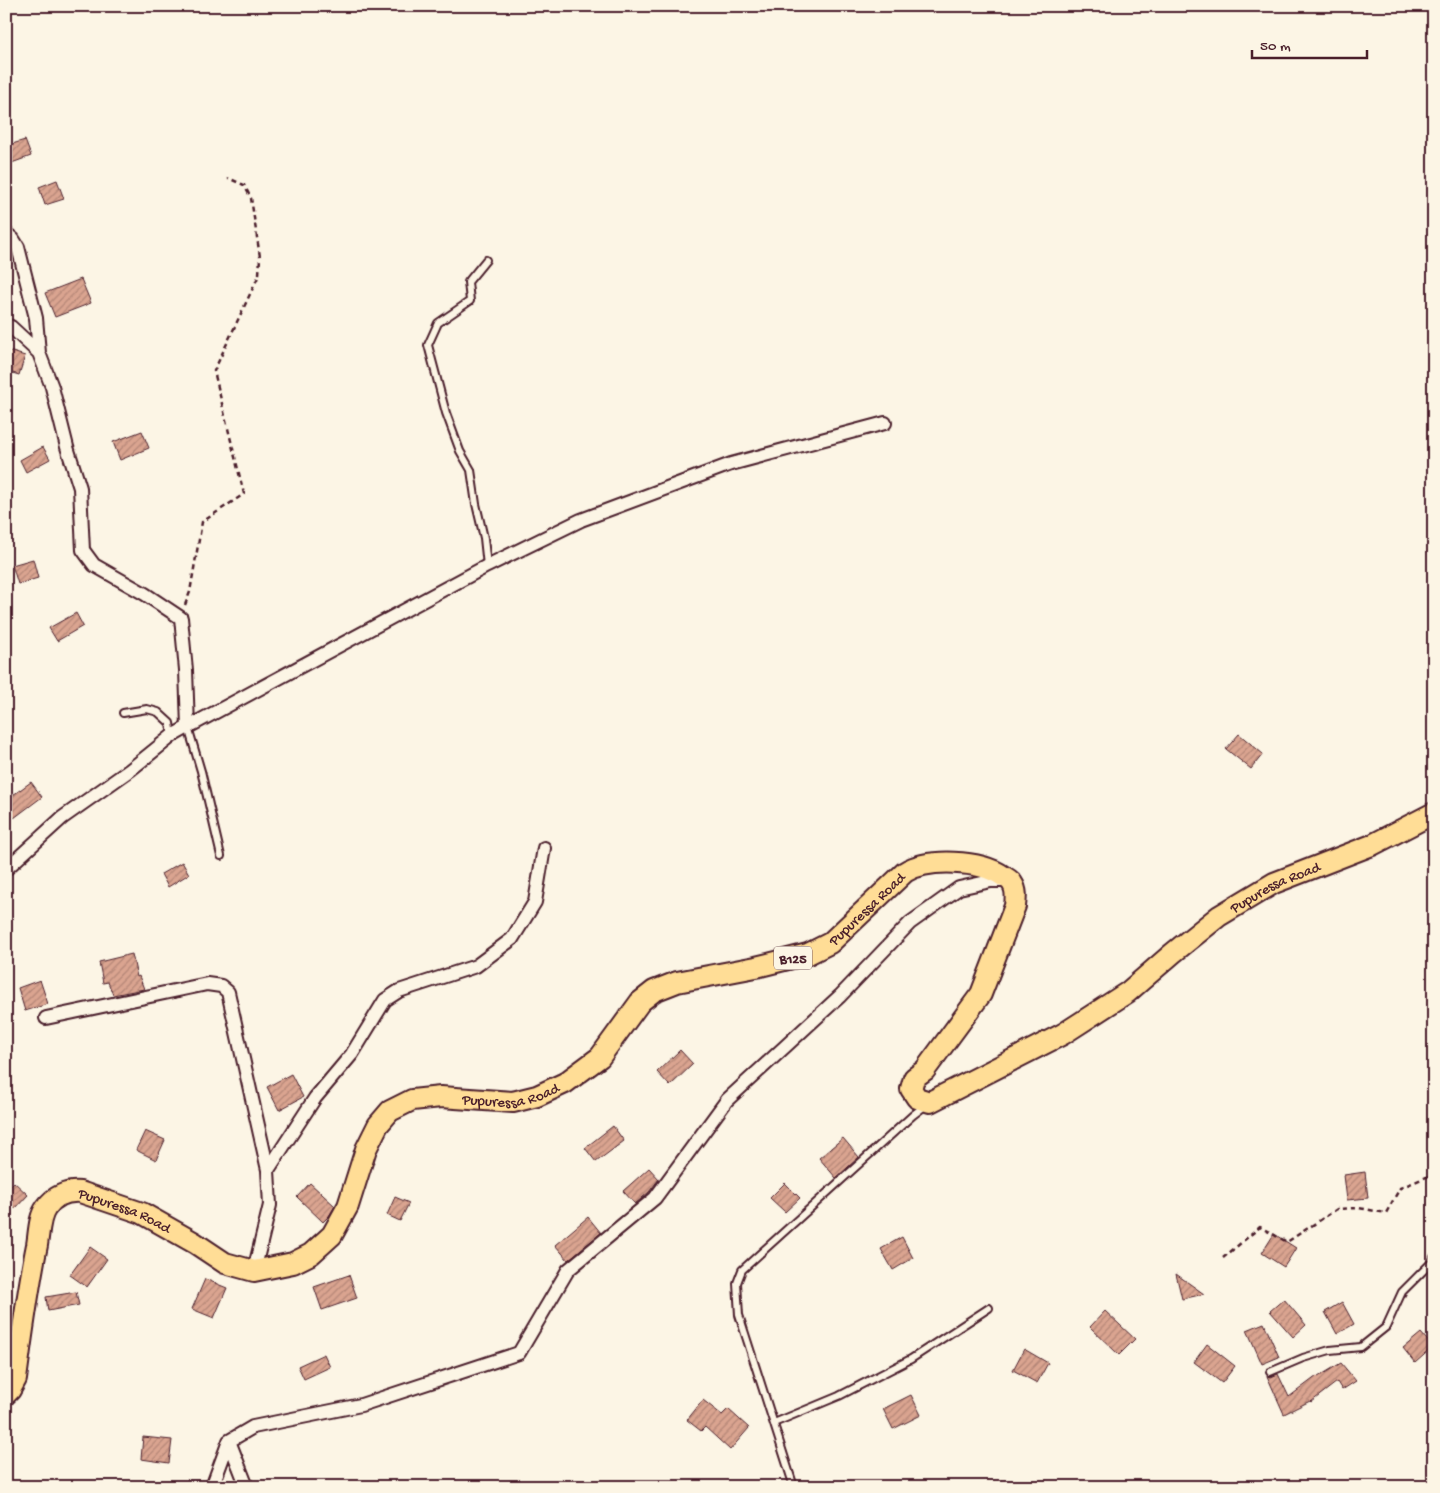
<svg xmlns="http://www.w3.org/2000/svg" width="1440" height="1493" font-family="'Gochi Hand',sans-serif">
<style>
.building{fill:url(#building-hatch);stroke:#4a1f2b}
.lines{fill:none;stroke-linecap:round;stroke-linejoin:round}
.service-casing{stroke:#4a1f2b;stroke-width:10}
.minor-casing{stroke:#4a1f2b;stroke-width:16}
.primary-casing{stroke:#4a1f2b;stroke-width:24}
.path{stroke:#4a1f2b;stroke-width:2.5;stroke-dasharray:5 4;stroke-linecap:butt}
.service{stroke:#fcf5e5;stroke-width:6}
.minor{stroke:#fcf5e5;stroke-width:12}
.primary{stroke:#ffdd96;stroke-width:20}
.labels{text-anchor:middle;stroke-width:4;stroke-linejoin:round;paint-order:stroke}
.shield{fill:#fcf5e5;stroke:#7f5f63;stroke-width:1}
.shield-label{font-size:14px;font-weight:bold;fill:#4a1f2b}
.street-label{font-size:15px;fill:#4a1f2b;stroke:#fcf5e5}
</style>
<defs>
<pattern id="building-hatch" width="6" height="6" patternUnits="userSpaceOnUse" patternTransform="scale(1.25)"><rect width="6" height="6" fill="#daa490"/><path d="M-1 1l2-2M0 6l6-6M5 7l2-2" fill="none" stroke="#b38576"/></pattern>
</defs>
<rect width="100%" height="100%" fill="#fcf5e5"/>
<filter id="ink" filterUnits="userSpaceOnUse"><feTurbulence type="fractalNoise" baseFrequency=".02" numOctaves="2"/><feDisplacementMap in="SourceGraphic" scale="10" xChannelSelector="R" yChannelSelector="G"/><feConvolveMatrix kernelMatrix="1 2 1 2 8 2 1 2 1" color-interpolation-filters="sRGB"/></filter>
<g filter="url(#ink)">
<path class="building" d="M 25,140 L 31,156 L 6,165 L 6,146 Z
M 57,180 L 64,199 L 45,205 L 39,187 Z
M 81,279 L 91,303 L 55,317 L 45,293 Z
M 6,350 L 25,356 L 19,375 L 6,371 Z
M 142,431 L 149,448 L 120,460 L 113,442 Z
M 43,447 L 50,459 L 26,472 L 20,460 Z
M 33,559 L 38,578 L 18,584 L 12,565 Z
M 76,613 L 83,626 L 57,641 L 49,628 Z
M 1239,734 L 1263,754 L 1251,769 L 1226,749 Z
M 31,782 L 42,797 L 14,818 L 6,808 L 6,800 Z
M 182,862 L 189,874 L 168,887 L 161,874 Z
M 132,954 L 137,977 L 139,976 L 144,989 L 113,995 L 108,982 L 103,983 L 99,962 Z
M 40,980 L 48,1004 L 25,1011 L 18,988 Z
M 680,1050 L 693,1064 L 670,1086 L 657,1072 Z
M 291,1074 L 303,1097 L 279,1110 L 267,1087 Z
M 613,1126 L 624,1141 L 596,1162 L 585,1148 Z
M 145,1131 L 165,1140 L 156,1160 L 136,1150 Z
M 843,1138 L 859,1157 L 836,1178 L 819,1158 Z
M 649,1168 L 659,1179 L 649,1192 L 635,1204 L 623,1191 Z
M 1365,1172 L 1368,1198 L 1347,1200 L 1344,1175 Z
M 14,1182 L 28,1195 L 15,1209 L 6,1202 L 6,1190 Z
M 310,1183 L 335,1206 L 329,1216 L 323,1222 L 297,1197 Z
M 785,1183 L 800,1198 L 785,1212 L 770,1198 Z
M 395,1197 L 409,1203 L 400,1221 L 387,1215 Z
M 588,1217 L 601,1233 L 568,1260 L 555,1245 Z
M 1274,1234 L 1296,1248 L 1284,1267 L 1262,1253 Z
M 902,1237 L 913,1258 L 893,1270 L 881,1249 Z
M 90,1247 L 107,1259 L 87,1287 L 70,1275 Z
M 1176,1274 L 1204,1294 L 1182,1299 Z
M 349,1275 L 357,1298 L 322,1310 L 314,1287 Z
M 205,1279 L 227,1288 L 214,1318 L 192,1309 Z
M 76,1292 L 79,1305 L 48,1311 L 46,1297 Z
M 1284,1299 L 1306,1325 L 1293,1337 L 1270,1311 Z
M 1342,1302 L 1354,1324 L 1337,1334 L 1325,1312 Z
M 1105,1311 L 1135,1339 L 1119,1355 L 1090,1327 Z
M 1264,1323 L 1279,1357 L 1262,1364 L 1247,1330 Z
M 1421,1333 L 1433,1347 L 1415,1363 L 1403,1348 Z
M 1207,1344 L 1235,1366 L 1222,1383 L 1194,1362 Z
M 1024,1349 L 1048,1363 L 1037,1383 L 1013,1370 Z
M 324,1354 L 330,1367 L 304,1379 L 298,1366 Z
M 1341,1363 L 1356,1381 L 1342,1390 L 1337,1382 L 1311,1402 L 1310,1401 L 1284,1414 L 1267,1376 L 1271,1377 L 1278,1374 L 1289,1397 L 1317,1376 L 1318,1377 Z
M 911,1395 L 921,1415 L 893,1429 L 883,1409 Z
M 703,1400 L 722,1415 L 728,1409 L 749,1428 L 730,1450 L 705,1427 L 701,1431 L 687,1420 Z
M 143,1437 L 172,1440 L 169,1463 L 141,1459 Z"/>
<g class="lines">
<defs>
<path id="service" d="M 486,260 L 468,282 L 470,301 L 438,323 L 428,345 L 446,413 L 460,451 L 471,470 L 476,504 L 484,538 L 487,566
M 123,713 L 147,709 L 158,712 L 170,723 L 172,736
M 188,727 L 201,771 L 221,856
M 1270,1372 L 1303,1358 L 1330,1350 L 1361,1347 L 1386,1327 L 1402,1292 L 1432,1262 L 1434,1257
M 774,1423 L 839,1396 L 911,1359 L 989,1308
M 794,1487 L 739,1315 L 737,1283 L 742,1270 L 913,1115 L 926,1105"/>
<path id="minor" d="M 6,233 L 13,239 L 18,247 L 36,318 L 39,353
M 6,325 L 11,327 L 39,353 L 52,387 L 67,447 L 80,488 L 83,550 L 94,565 L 145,594 L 181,618 L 186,670 L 188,727 L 172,736 L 130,770 L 62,818 L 6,869
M 188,727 L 487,566 L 581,520 L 731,464 L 885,423
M 46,1018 L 207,984 L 221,986 L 228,992 L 268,1170 L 270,1205 L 254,1271
M 268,1170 L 315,1098 L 352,1054 L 385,1000 L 399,991 L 476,966 L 512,939 L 535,902 L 544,848
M 229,1441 L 247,1487
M 212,1487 L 229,1441 L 253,1427 L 361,1405 L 519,1353 L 568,1270 L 655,1198 L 727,1100 L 840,996 L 910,923 L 959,888 L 991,881 L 1007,881"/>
<g id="primary">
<path id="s1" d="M 6,1394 L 10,1390 L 16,1379 C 22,1334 28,1289 37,1245 C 39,1233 39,1217 46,1208 C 54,1196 67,1191 80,1192 L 142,1213 L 195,1243 L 225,1263 L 254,1271 L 293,1263 L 311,1254 L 332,1235 L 348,1206 L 366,1149 L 378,1125 L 390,1111 L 412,1100 L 441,1097 L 513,1102 L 537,1096 L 565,1083 L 600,1057 L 640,1002 L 654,991 L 677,982 L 756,967 L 808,954 L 830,943 L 905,872 C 928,858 980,860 1003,876 C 1006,878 1011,880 1012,883 C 1017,890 1016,898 1015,906 L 981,994 L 925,1070 L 914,1078 L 911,1089 L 917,1098 L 930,1102 L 1063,1034 L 1128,992 L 1173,953 L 1219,916 L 1274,883 L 1372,845 L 1434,813"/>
</g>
</defs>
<use href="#service" class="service-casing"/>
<use href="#minor" class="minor-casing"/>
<use href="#primary" class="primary-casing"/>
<path class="path" d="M 185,605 L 190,592 L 202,522 L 244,494 L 214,371 L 259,275 L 260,257 L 251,198 L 244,185 L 228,178
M 1223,1258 L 1260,1227 L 1287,1242 L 1337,1209 L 1359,1208 L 1386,1213 L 1400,1188 L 1434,1174"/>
<use href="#service" class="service"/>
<use href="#minor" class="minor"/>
<use href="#primary" class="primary"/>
</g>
</g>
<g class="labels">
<rect class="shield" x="774" y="946.5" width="38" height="23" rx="4"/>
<g class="shield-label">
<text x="793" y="963">B125</text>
</g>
<g class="street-label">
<text dy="5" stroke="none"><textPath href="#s1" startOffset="2032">Pupuressa Road</textPath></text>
<text dy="5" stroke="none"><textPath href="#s1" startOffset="1195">Pupuressa Road</textPath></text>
<text dy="5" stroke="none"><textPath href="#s1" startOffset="775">Pupuressa Road</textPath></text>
<text dy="5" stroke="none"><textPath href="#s1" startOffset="280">Pupuressa Road</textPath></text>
</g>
</g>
<rect width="1440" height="1493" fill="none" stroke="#fcf5e5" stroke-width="25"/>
<rect x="12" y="12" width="1415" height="1468" fill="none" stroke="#4a1f2b" stroke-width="2" filter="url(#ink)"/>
<path d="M1252 50v8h115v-8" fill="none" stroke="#4a1f2b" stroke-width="2.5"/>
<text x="1260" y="50" font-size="15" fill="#4a1f2b" stroke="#fcf5e5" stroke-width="4" paint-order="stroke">50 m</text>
</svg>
